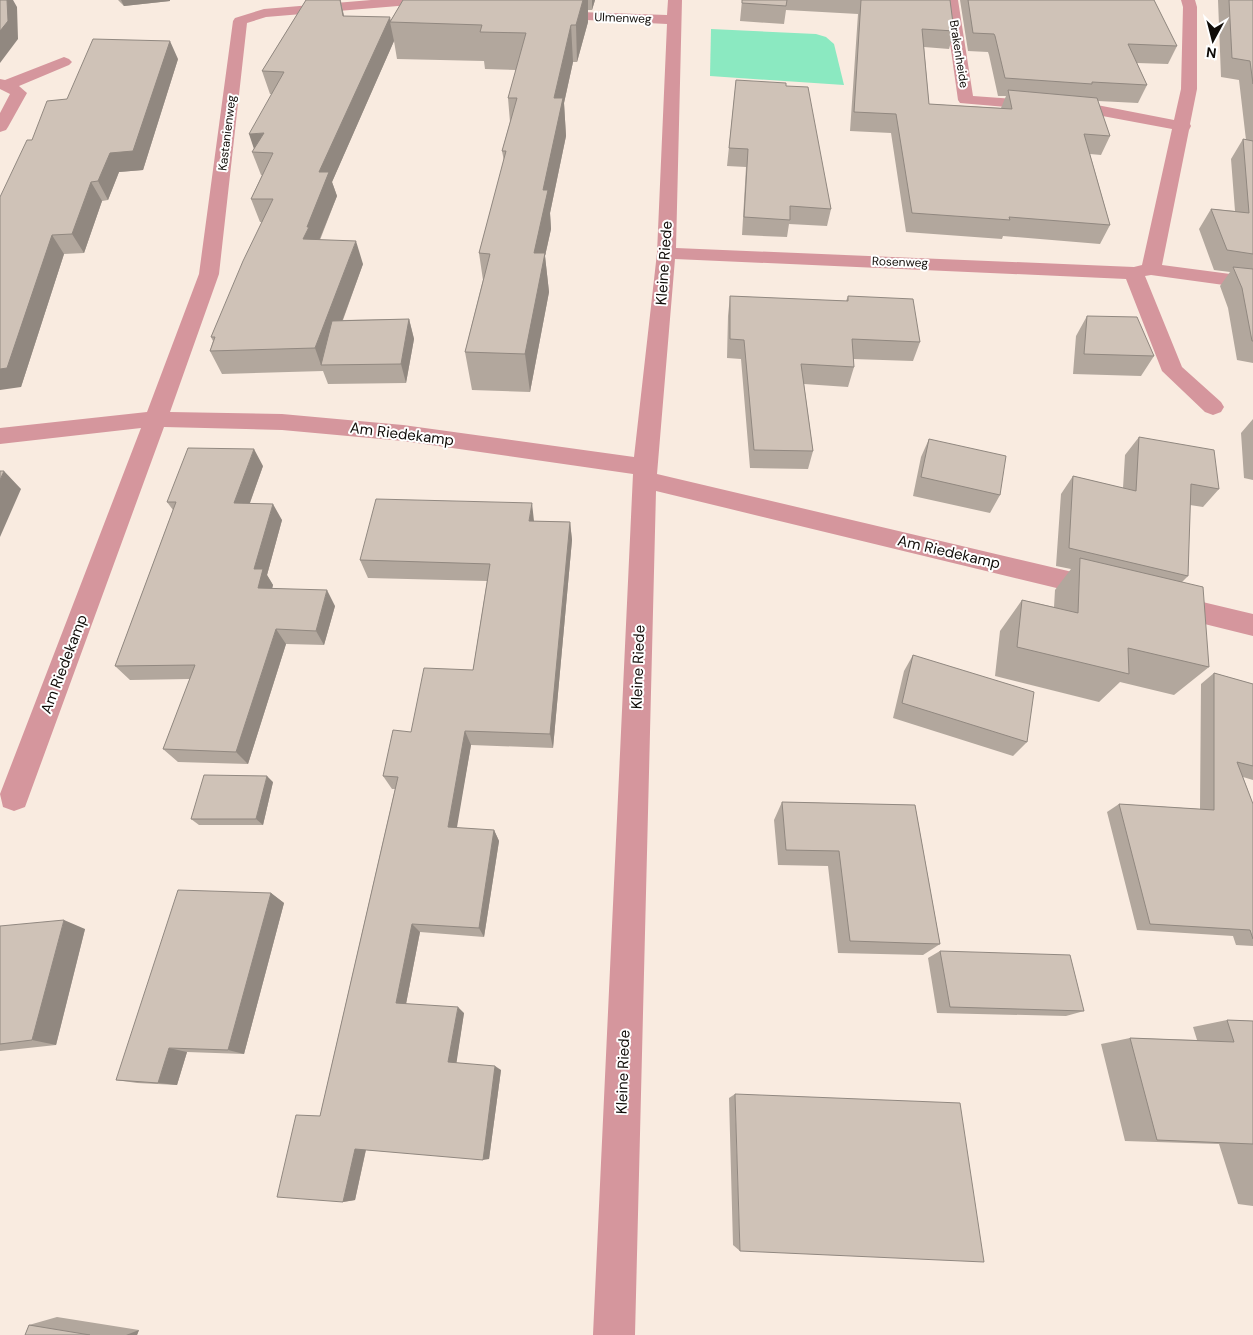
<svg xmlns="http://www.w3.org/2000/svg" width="1253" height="1335" font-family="'DM Sans',sans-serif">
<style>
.green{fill:#8be9c1}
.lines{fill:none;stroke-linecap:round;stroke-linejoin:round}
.minor{fill:#d5969d;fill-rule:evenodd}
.wall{fill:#b2a79d}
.shaded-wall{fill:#918880}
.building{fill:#cfc2b7;stroke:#918880}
.labels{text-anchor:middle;stroke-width:4;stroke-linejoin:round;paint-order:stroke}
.far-street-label{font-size:12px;fill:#100c08;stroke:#fff}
.street-label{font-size:15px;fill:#100c08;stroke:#fff}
</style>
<rect width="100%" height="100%" fill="#f9ebe0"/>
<path class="green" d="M 711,29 L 816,34 L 826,37 L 834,44 L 844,85 L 710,76 Z"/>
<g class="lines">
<path class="minor" d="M 371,0 L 444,0 L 446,3 L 439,7 L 422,4 L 266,17 L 247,23 L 219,274 L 170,412 L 282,414 L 403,425 L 634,457 L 657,253 L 667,24 L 546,18 L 544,15 L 546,12 L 551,11 L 667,15 L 668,0 L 682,0 L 676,248 L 1134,267 L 1142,265 L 1172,129 L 1097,115 L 960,103 L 958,100 L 944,0 L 958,0 L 973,96 L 1097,105 L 1174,120 L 1181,89 L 1183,7 L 1181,0 L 1195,0 L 1197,7 L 1197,89 L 1190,124 L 1191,126 L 1189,130 L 1162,265 L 1253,277 L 1253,289 L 1151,275 L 1145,276 L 1182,367 L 1221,402 L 1224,407 L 1221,412 L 1213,415 L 1205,412 L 1162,371 L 1126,279 L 675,259 L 657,474 L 1098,578 L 1107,581 L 1111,588 L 1107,595 L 1098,598 L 656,491 L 635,1335 L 593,1335 L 633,474 L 403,441 L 282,430 L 164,427 L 25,807 L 14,811 L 3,807 L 0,794 L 141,428 L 0,444 L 0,428 L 147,412 L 199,274 L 233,21 L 235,18 L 264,9 Z
M 64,57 L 69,59 L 72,62 L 69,65 L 19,86 L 27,93 L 8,127 L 6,130 L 0,132 L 0,113 L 10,94 L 0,89 L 0,79 L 5,80 Z
M 1169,594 L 1253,614 L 1253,636 L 1160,613 L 1156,605 L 1160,597 Z"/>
</g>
<path class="wall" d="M 118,0 L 170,0 L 170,1 L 124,6 Z
M 306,0 L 341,0 L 341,1 L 344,16 L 391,20 L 403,0 L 595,0 L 592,10 L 588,10 L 588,22 L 577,62 L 573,62 L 564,103 L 566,136 L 550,213 L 551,229 L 545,256 L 549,292 L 530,392 L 472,390 L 465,352 L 483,280 L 479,253 L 504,161 L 502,151 L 510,122 L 508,98 L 516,70 L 485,69 L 484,61 L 397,59 L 394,41 L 332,182 L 337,196 L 320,240 L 363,264 L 343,320 L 409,319 L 414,339 L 406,383 L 328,384 L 323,371 L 222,374 L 210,351 L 213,341 L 211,337 L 262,222 L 260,222 L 251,199 L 262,175 L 261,175 L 252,152 L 254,149 L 272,94 L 270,94 L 262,71 Z
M 742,0 L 950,0 L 954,31 L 949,49 L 924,47 L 929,104 L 1001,108 L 1006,96 L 998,96 L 989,55 L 988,52 L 968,51 L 960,0 L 1154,0 L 1177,46 L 1168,64 L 1137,63 L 1147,85 L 1138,103 L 1098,101 L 1110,136 L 1101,155 L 1090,154 L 1110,225 L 1100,244 L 1003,236 L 1002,239 L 906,232 L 891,133 L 850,131 L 858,14 L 786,10 L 784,24 L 740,21 Z
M 1218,0 L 1253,0 L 1253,363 L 1237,360 L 1228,308 L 1220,286 L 1230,272 L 1214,270 L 1199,229 L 1211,209 L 1235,211 L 1231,159 L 1243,139 L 1246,140 L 1239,80 L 1221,77 Z
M 178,59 L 143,170 L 119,172 L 108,200 L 102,201 L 84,253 L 64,254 L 21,387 L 32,140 L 67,99 Z
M 736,80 L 786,86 L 831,209 L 827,226 L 789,224 L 787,237 L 742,235 L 746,167 L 727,166 Z
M 730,296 L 846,301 L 848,296 L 920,342 L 913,361 L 853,359 L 854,367 L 848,387 L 804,384 L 813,451 L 808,469 L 750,468 L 741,359 L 727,358 L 728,316 Z
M 1087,316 L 1154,356 L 1141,376 L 1073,374 L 1076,336 Z
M 1253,419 L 1253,480 L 1244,478 L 1241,433 Z
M 1139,437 L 1219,489 L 1203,507 L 1190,505 L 1188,576 L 1182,582 L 1209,667 L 1174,695 L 1120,682 L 1099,702 L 995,676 L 1000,631 L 1022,600 L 1054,607 L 1055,590 L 1071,569 L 1056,566 L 1061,494 L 1073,476 L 1123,488 L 1125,455 Z
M 929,439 L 1000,495 L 990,513 L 913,496 L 921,457 Z
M 263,466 L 250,503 L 282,520 L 267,575 L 273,585 L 272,589 L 335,606 L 324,645 L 286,644 L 248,764 L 178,762 L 163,749 L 190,679 L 130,680 L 115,666 L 173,510 L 167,502 Z
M 534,521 L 570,522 L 572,540 L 553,748 L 471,745 L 456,828 L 494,830 L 499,841 L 484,937 L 420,932 L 406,1004 L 464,1013 L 456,1063 L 501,1070 L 489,1159 L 366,1150 L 355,1200 L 343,1202 L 320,1116 L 395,789 L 392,789 L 383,776 L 411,732 L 473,670 L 487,581 L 368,578 L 360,560 Z
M 913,655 L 1027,742 L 1013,756 L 893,718 L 904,671 Z
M 1214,673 L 1253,684 L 1253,780 L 1243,777 L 1253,804 L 1253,946 L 1236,945 L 1233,936 L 1137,930 L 1107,812 L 1119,804 L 1200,809 L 1201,684 Z
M 273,782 L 263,825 L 199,825 L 191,819 Z
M 782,802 L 915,805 L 940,944 L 923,955 L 838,953 L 828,866 L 778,865 L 774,820 Z
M 271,893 L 284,903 L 244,1054 L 187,1052 L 177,1085 L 137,1083 L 116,1080 Z
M 0,926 L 85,929 L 56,1045 L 0,1051 Z
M 940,951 L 1084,1011 L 1066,1016 L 937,1013 L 928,958 Z
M 1227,1020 L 1253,1021 L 1253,1206 L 1238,1204 L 1219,1144 L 1125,1141 L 1101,1044 L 1130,1038 L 1197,1040 L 1193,1027 Z
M 735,1094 L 740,1251 L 733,1245 L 729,1098 Z
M 57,1317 L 139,1330 L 137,1335 L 25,1335 L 29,1325 Z"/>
<path class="shaded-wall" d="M 7,0 L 13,0 L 17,7 L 18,39 L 0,63 L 0,31 Z
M 121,0 L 170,0 L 170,1 L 124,6 Z
M 340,0 L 343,12 L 348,38 L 343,16 Z
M 583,0 L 588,0 L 588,22 L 577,62 L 576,25 Z
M 592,0 L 595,0 L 592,10 Z
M 390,17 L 391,22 L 390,22 L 394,41 L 332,182 L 337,196 L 316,248 L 303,239 L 307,227 L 319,172 Z
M 571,25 L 573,62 L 564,103 L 566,136 L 550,213 L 551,229 L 545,256 L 549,292 L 530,392 L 525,354 L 534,253 L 543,190 L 554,98 Z
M 170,41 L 178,59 L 143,170 L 119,172 L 108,200 L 98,181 L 110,153 Z
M 264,133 L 255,152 L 249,134 Z
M 91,182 L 102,201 L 84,253 L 72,234 Z
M 52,235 L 64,254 L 21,387 L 0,390 L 0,369 Z
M 356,241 L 363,264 L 326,365 L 321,365 L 315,348 Z
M 409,319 L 414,339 L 406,383 L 401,364 Z
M 254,449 L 263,466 L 244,519 L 234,503 Z
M 4,471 L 21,489 L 0,537 L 0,480 Z
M 532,503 L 534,521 L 532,539 L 529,521 Z
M 273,504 L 282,520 L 267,575 L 273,585 L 268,603 L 258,588 L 254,569 Z
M 570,522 L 572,540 L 553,748 L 550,734 Z
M 327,590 L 335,606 L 324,645 L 316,631 Z
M 276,629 L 286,644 L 248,764 L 236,752 Z
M 465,731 L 471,745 L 455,839 L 448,827 Z
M 267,776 L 273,782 L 263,825 L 256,819 Z
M 494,830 L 499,841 L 484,937 L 479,928 Z
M 271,893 L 284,903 L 244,1054 L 228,1050 Z
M 64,920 L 85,929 L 56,1045 L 32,1040 Z
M 412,924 L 420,932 L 405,1009 L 396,1003 Z
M 458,1007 L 464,1013 L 456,1066 L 448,1062 Z
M 169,1048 L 187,1052 L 177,1085 L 158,1083 Z
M 495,1066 L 501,1070 L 489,1159 L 483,1160 Z
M 355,1149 L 366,1149 L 355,1200 L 343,1202 Z
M 139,1330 L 137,1335 L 126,1335 Z"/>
<path class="building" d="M 0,0 L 7,0 L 8,21 L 0,31 Z
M 306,0 L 340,0 L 343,16 L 390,17 L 319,172 L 329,172 L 307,227 L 309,227 L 303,239 L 356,241 L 315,348 L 210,351 L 215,337 L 211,337 L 243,261 L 273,199 L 251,199 L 273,153 L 252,152 L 264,133 L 249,134 L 284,72 L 262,71 Z
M 403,0 L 583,0 L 576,25 L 571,25 L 554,98 L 563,98 L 543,190 L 548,190 L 534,253 L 545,253 L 525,354 L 465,352 L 490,254 L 479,253 L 506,151 L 502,151 L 517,98 L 508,98 L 526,33 L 480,32 L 482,25 L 390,22 Z
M 742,0 L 787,0 L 786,6 L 742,3 Z
M 861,0 L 950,0 L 954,31 L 922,29 L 929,104 L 1012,109 L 1008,90 L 1097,98 L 1110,136 L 1084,134 L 1110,225 L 1009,217 L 1010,220 L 912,213 L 896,114 L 854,112 Z
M 968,0 L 1154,0 L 1177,46 L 1128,44 L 1147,85 L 1092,82 L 1092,84 L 1005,78 L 995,36 L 994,34 L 973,33 Z
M 1229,0 L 1253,0 L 1253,84 L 1250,61 L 1232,58 Z
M 93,39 L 170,41 L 133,151 L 110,153 L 98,181 L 91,182 L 72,234 L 52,235 L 7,368 L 0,369 L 0,197 L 27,140 L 32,140 L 47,101 L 67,99 Z
M 736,80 L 786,83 L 786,86 L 808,87 L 831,209 L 790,206 L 790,220 L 744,217 L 748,149 L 729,148 Z
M 1243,139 L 1253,141 L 1253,254 L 1227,250 L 1211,209 L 1249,213 Z
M 1233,267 L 1253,269 L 1253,341 L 1252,341 L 1242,288 Z
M 730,296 L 848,301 L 848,296 L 913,299 L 920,342 L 852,339 L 854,367 L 801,364 L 813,451 L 754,450 L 744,340 L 730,339 Z
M 1087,316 L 1137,317 L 1154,356 L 1084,354 Z
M 409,319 L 401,364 L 321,365 L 332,321 Z
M 1139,437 L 1214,450 L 1219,489 L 1191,484 L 1188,576 L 1069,548 L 1073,476 L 1136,491 Z
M 929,439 L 1006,456 L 1000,495 L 921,477 Z
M 188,448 L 254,449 L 234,503 L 273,504 L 254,569 L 263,569 L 258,588 L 327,590 L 316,631 L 276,629 L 236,752 L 163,749 L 195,665 L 115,666 L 176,502 L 167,502 Z
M 0,471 L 4,471 L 0,480 Z
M 376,499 L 532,503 L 529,521 L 570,522 L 550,734 L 465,731 L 448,827 L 494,830 L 479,928 L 412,924 L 396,1003 L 458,1007 L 448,1062 L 495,1066 L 483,1160 L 355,1149 L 343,1202 L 277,1197 L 296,1115 L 320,1116 L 398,777 L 383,776 L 393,730 L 411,732 L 424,668 L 473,670 L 490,564 L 360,560 Z
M 1080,558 L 1203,587 L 1209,667 L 1128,648 L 1129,674 L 1017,647 L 1022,600 L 1078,613 Z
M 913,655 L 1034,692 L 1027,742 L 902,703 Z
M 1214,673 L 1253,684 L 1253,766 L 1237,762 L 1253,804 L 1253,939 L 1250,930 L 1150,924 L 1119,804 L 1214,810 Z
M 204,775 L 267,776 L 256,819 L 191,819 Z
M 782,802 L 915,805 L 940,944 L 850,941 L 839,851 L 786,850 Z
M 178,890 L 271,893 L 228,1050 L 169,1048 L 158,1083 L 116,1080 Z
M 64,920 L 32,1040 L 0,1044 L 0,926 Z
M 940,951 L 1070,955 L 1084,1011 L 950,1007 Z
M 1227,1020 L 1253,1021 L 1253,1144 L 1157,1140 L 1130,1038 L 1234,1042 Z
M 735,1094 L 960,1103 L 984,1262 L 740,1251 Z
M 29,1325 L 90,1335 L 25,1335 Z"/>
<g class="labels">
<g class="far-street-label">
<text transform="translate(623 18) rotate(2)" y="4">Ulmenweg</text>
<text transform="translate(959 54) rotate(81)" y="4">Brakenheide</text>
<text transform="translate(227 133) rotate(-83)" y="4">Kastanienweg</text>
<text transform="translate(900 262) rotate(2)" y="4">Rosenweg</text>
</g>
<g class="street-label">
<text transform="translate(664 263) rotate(-86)" y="5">Kleine Riede</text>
<text transform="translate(402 434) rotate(7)" y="5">Am Riedekamp</text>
<text transform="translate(949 552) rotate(13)" y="5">Am Riedekamp</text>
<text transform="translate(64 664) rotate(-69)" y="5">Am Riedekamp</text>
<text transform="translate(638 667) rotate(-88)" y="5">Kleine Riede</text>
<text transform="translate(623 1072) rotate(-88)" y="5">Kleine Riede</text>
</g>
</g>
<g transform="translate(1213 40) rotate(187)" stroke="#ffffff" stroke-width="4" paint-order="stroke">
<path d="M0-4L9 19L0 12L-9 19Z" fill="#100c08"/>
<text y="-8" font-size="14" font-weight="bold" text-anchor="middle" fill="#100c08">N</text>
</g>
</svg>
